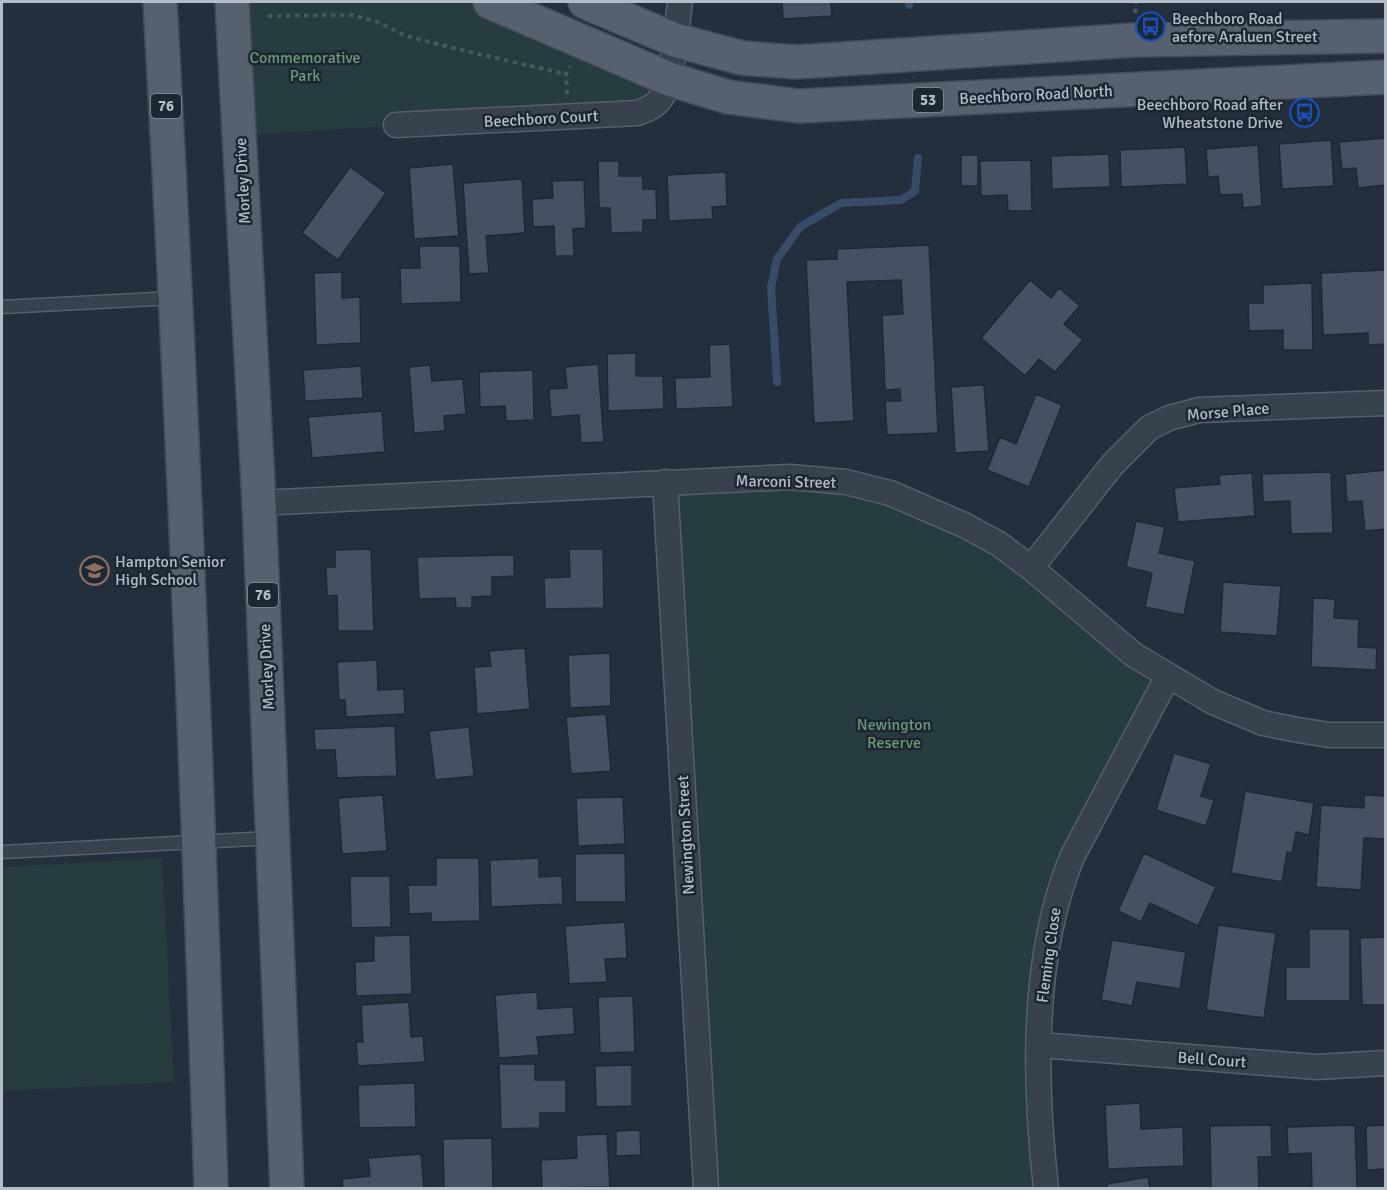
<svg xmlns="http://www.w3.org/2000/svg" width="1387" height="1190" font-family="Signika,sans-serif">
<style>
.green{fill:#263c3f}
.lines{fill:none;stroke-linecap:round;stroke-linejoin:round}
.stream{stroke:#394c67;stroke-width:8}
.building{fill:#455162;stroke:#1f2835;stroke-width:1.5}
.lane-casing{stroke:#565f6c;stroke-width:15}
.street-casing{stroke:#565f6c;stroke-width:27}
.primary-casing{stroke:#414a57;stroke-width:36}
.path{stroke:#44595c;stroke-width:4;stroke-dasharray:4.5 4.5;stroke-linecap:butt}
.lane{stroke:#38414e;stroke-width:12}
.street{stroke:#38414e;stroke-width:24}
.primary{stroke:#56606e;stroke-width:33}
.labels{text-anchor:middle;stroke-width:5;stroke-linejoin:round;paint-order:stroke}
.shield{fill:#1d2633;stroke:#878f9c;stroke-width:1.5}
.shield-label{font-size:15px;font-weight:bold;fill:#b4bcc9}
.poi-label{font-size:16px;fill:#b4bcc9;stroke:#1d2633;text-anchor:start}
.park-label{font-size:16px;fill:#6b9a76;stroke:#1d2633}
.street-label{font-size:16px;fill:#b4bcc9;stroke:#1d2633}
</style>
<rect width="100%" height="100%" fill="#242f3e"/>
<path class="green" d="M 232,2 L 490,2 L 669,79 L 651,108 L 239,136 Z
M 790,477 L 932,509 L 1168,676 L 1049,927 L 1046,1188 L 706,1188 L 665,482 Z
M 162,858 L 174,1082 L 2,1091 L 2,867 Z"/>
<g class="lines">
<path class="stream" d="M 909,2 L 909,5
M 777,382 L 771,287 L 777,259 L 800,227 L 841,203 L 901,200 L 915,191 L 918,158"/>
</g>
<path class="building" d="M 782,2 L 831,2 L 832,16 L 783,19 Z
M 1386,138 L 1386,185 L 1358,188 L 1356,168 L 1342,169 L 1339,142 Z
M 1331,140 L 1334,186 L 1282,189 L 1279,144 Z
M 1258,145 L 1262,206 L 1243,208 L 1242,194 L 1220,195 L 1218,176 L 1208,177 L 1206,149 Z
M 1185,147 L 1187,184 L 1121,187 L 1120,150 Z
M 1109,154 L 1110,187 L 1052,189 L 1051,156 Z
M 961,155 L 978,155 L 978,186 L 961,186 Z
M 1031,160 L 1032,211 L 1008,211 L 1007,195 L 981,196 L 980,161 Z
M 598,161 L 619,161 L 619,176 L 643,176 L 643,189 L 656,189 L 657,220 L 643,220 L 643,232 L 611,233 L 610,208 L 599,208 Z
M 453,164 L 459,236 L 414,239 L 409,168 Z
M 350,167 L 386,193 L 338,260 L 302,233 Z
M 726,172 L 727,206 L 712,207 L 713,219 L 669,221 L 667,175 Z
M 522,179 L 525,233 L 486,236 L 489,273 L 469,274 L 463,183 Z
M 584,180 L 586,228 L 573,229 L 574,256 L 555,256 L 554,226 L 533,227 L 532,199 L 553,198 L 552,181 Z
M 929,245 L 938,433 L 887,435 L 885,401 L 901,401 L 900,389 L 885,390 L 882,315 L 903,314 L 901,280 L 847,282 L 854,421 L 814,423 L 806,260 L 837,259 L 837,249 Z
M 419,246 L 460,246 L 461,302 L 401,304 L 400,268 L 420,268 Z
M 1385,270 L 1386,344 L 1368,345 L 1368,333 L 1323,335 L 1321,273 Z
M 342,272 L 342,298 L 360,297 L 361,343 L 316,345 L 314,273 Z
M 1030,280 L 1051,298 L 1059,288 L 1080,306 L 1064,324 L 1083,340 L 1055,372 L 1039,359 L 1025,376 L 981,338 Z
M 1312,283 L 1313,350 L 1283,350 L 1283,330 L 1249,331 L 1248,303 L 1263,303 L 1263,285 Z
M 730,344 L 733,407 L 676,409 L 675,378 L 710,377 L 709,345 Z
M 636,353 L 636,376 L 663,376 L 664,409 L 608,411 L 607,354 Z
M 598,364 L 604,442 L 581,443 L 579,415 L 551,417 L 549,389 L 567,388 L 565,367 Z
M 430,365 L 432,381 L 463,379 L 466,414 L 444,416 L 445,431 L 414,433 L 409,367 Z
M 361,366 L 363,398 L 305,401 L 303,370 Z
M 533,370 L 534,420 L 506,421 L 505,406 L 480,407 L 479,372 Z
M 984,385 L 989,451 L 955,453 L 951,387 Z
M 1036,394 L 1062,405 L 1029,487 L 987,470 L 1000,437 L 1016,444 Z
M 382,411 L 385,452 L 312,458 L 308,417 Z
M 1386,470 L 1386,529 L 1365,531 L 1362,501 L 1347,502 L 1345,474 Z
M 1331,472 L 1333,533 L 1291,534 L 1290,501 L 1263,502 L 1262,474 Z
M 1252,473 L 1255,516 L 1178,522 L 1174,488 L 1220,484 L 1219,475 Z
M 1136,521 L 1165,527 L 1159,553 L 1195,561 L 1184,615 L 1145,607 L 1152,573 L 1126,567 Z
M 371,549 L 374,631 L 338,631 L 337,595 L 327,596 L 326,567 L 335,567 L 335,550 Z
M 569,549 L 603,549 L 604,608 L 545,609 L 544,578 L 570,577 Z
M 514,555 L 514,576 L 492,577 L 492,596 L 472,597 L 472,608 L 456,608 L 455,598 L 419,599 L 417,557 Z
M 1223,582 L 1281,586 L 1277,636 L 1220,632 Z
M 1313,598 L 1335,599 L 1334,618 L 1359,619 L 1358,647 L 1377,648 L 1376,670 L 1311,667 Z
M 525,648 L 530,709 L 477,714 L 474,667 L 491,666 L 489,651 Z
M 610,653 L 611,706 L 570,708 L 568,655 Z
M 377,660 L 378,690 L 404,689 L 405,714 L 346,717 L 345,700 L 339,700 L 337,662 Z
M 606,714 L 611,771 L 571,774 L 566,717 Z
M 395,726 L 397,776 L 337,778 L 335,750 L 315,750 L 314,729 Z
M 469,727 L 474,776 L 435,780 L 429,731 Z
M 1174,753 L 1211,764 L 1201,796 L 1214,800 L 1206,826 L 1156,810 Z
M 1245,791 L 1314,803 L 1309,835 L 1296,832 L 1292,853 L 1287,852 L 1282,882 L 1231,873 Z
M 383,795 L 387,851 L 342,854 L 338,798 Z
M 1364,795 L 1386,796 L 1386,839 L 1364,838 L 1361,890 L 1316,887 L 1321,805 L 1364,808 Z
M 623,797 L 625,844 L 578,846 L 576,798 Z
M 625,853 L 626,902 L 575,902 L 575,854 Z
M 1144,853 L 1216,887 L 1198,926 L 1150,903 L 1141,922 L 1118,911 Z
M 436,858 L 479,858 L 480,921 L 431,922 L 431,913 L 409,914 L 408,885 L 436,885 Z
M 539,858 L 539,877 L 562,876 L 563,904 L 491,907 L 490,860 Z
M 350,876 L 390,876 L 391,927 L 351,928 Z
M 625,922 L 627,958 L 605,959 L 607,982 L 569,984 L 565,926 Z
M 1218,925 L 1276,933 L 1264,1018 L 1206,1010 Z
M 1309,929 L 1350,929 L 1350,1001 L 1286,1001 L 1286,967 L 1309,967 Z
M 410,935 L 412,994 L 356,996 L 355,962 L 374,961 L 374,936 Z
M 1386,937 L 1386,1005 L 1362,1005 L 1360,938 Z
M 1112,940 L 1186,952 L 1180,989 L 1137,982 L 1132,1006 L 1101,1000 Z
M 537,992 L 538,1009 L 573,1007 L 575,1034 L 537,1037 L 539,1055 L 499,1058 L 495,995 Z
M 633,996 L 635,1052 L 600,1053 L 598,997 Z
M 409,1002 L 411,1037 L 423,1036 L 425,1062 L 358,1066 L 356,1042 L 363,1042 L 361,1005 Z
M 499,1064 L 535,1064 L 535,1080 L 566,1080 L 566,1113 L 540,1113 L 540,1128 L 501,1129 Z
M 632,1065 L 632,1106 L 596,1107 L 595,1066 Z
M 415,1083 L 416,1127 L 359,1128 L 358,1085 Z
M 1140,1103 L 1141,1129 L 1183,1127 L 1184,1166 L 1108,1169 L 1105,1105 Z
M 1271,1125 L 1272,1157 L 1258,1157 L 1259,1188 L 1211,1188 L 1210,1126 Z
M 1355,1125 L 1357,1188 L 1312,1188 L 1311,1153 L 1288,1154 L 1287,1127 Z
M 1386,1125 L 1386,1169 L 1367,1170 L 1366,1126 Z
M 640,1130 L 641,1155 L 616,1156 L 616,1131 Z
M 607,1134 L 610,1187 L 542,1188 L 541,1160 L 577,1158 L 576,1135 Z
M 492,1138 L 493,1188 L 444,1188 L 443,1139 Z
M 421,1154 L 424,1188 L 343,1188 L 342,1179 L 370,1176 L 368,1158 Z
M 1148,1177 L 1150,1188 L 1107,1188 L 1107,1184 Z"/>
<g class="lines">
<defs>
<path id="lane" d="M 2,307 L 174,298
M 2,852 L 273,838"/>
<path id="street" d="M 396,125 L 638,113 C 647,109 655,107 661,98 C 673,81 677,24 680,2
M 665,482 L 706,1188
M 259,503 L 790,477 L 846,482 L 890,493 L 964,525 L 999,544 L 1031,568 L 1134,655 L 1213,702 L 1263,723 L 1298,730 L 1329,735 L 1386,735
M 1031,568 L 1113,464 L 1149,428 L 1169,418 L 1199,410 L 1386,403
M 1040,1045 L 1317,1067 L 1386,1063
M 1046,1188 C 1034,1082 1031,957 1072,857 L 1168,676"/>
<path id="primary" d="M 160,2 C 182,397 198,793 211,1188
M 232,2 L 259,503 L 287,1188
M 490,2 L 669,79 L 728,97 L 799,106 L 1386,77
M 585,2 L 675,40 L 742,58 L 797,62 L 1134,40 L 1386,36"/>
</defs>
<use href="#lane" class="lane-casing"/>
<use href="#street" class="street-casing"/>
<use href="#primary" class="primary-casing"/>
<path class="path" d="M 1135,13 L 1136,2
M 268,16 L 352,15 L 378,22 L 406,36 L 474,53 L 566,74
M 567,94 L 566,74 L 570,66"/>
<use href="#lane" class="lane"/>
<use href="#street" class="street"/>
<use href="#primary" class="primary"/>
</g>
<defs>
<symbol id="bus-ring" viewBox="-11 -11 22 22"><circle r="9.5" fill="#1d2633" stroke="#1a4fb4" stroke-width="1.5"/><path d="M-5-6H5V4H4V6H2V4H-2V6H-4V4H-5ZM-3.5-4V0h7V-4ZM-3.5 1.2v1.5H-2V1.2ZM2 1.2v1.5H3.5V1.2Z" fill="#1a4fb4"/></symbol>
<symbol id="school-ring" viewBox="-11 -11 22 22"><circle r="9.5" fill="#1d2633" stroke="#8d6e63" stroke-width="1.5"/><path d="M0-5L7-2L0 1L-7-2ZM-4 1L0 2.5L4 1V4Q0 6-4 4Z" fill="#8d6e63"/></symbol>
</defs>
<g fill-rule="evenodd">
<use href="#bus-ring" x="1134" y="10" width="33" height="33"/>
<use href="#bus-ring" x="1288" y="96" width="33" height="33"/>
<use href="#school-ring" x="78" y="554" width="33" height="33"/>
</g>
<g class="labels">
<g class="shield">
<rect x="913" y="88" width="30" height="24" rx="4.5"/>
<rect x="151" y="94" width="30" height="24" rx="4.5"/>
<rect x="248" y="583" width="30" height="24" rx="4.5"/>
</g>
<g class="shield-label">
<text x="928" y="105">53</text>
<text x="166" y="111">76</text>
<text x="263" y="600">76</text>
</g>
<g class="poi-label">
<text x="1172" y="24">Beechboro Road<tspan x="1172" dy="18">aefore Araluen Street</tspan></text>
<text x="1283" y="110" text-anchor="end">Beechboro Road after<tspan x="1283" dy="18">Wheatstone Drive</tspan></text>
<text x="115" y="567">Hampton Senior<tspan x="115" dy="18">High School</tspan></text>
</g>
<g class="park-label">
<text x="305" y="63">Commemorative<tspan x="305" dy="18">Park</tspan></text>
<text x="894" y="730">Newington<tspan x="894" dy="18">Reserve</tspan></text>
</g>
<g class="street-label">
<text transform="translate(1036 94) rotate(-3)" y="6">Beechboro Road North</text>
<text transform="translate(541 118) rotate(-3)" y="6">Beechboro Court</text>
<text transform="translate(242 181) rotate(-93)" y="6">Morley Drive</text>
<text transform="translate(1228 411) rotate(-5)" y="6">Morse Place</text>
<text transform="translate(786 481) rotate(1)" y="6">Marconi Street</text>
<text transform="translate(266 667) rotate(-93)" y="6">Morley Drive</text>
<text transform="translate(685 835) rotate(-93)" y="6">Newington Street</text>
<text transform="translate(1048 955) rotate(-82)" y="6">Fleming Close</text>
<text transform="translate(1212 1059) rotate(4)" y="6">Bell Court</text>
</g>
</g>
<rect width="1387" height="1190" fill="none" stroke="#b4bcc9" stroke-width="6"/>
</svg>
